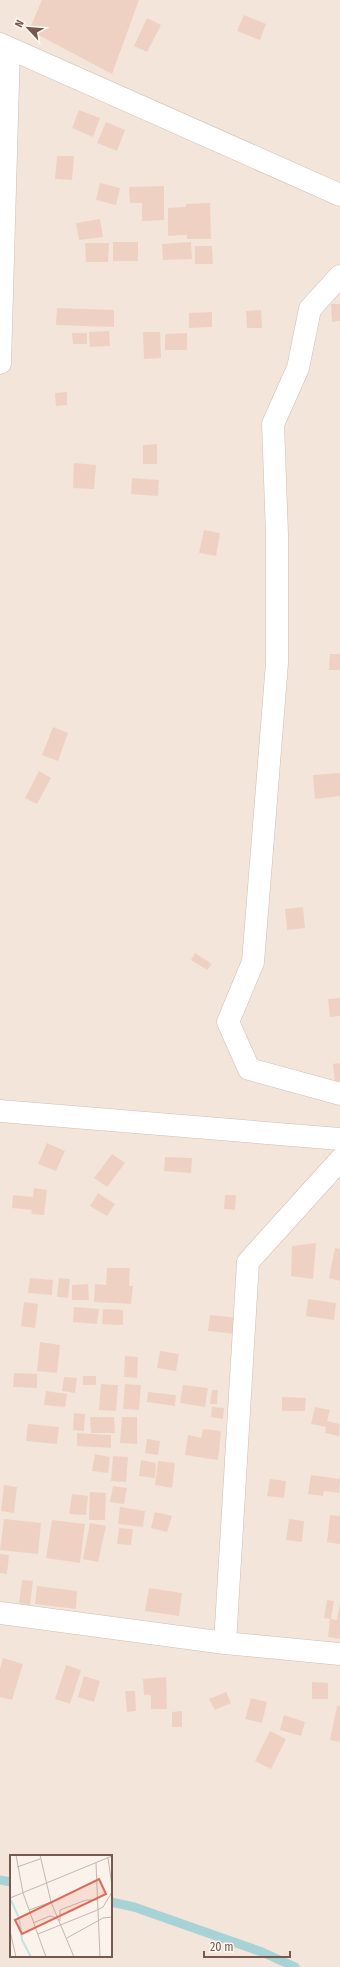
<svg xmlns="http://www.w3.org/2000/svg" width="340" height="1967" font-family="'Fira Sans Condensed',sans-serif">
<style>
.residential{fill:#f3e5da;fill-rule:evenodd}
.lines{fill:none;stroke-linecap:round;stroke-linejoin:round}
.stream{stroke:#a7d3d6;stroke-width:9}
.building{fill:#efd1c4}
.street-casing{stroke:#cfbdb3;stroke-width:23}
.street{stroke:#fff;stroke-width:22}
.inset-river{fill:none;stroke:#c0e3e4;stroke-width:2}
.inset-road{fill:none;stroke:#c5b5ad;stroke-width:1}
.view{fill:#dd6a59;fill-opacity:0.15;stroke:#dd6a59;stroke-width:2}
.inset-edge{fill:none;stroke:#75594f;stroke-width:2}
</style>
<rect width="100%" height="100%" fill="#fbf3eb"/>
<path class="residential" d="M 0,0 L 340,0 L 340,1967 L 0,1967 ZM 11,1856 L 111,1856 L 111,1956 L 11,1956 Z"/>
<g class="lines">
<path class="stream" d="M 0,1880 L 11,1882
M 111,1902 L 134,1907 L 262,1952 L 295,1967"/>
</g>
<path class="building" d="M 42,0 L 139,0 L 112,74 L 29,30 Z
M 244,15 L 266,24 L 260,40 L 237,31 Z
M 147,18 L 161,25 L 147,52 L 134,46 Z
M 79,110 L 100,118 L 93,137 L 72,128 Z
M 106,122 L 125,130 L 117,151 L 97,143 Z
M 57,156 L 74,156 L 72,180 L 55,179 Z
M 100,183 L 120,188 L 116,205 L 96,200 Z
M 164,186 L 164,220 L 142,221 L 142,203 L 130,203 L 129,187 Z
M 210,203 L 211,239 L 187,239 L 187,235 L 168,236 L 168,208 L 186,207 L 186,204 Z
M 100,219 L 103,237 L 79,240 L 76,223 Z
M 113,242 L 138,242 L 138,261 L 113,261 Z
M 191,242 L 192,259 L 163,260 L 162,244 Z
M 85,243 L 109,243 L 108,262 L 86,262 Z
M 195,246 L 212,246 L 213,264 L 195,264 Z
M 331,304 L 340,304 L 340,321 L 332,322 Z
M 57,308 L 114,310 L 114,327 L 56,325 Z
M 261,310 L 262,328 L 247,328 L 246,311 Z
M 212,312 L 212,327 L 189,328 L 189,313 Z
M 109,331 L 110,346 L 90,347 L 89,332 Z
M 143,332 L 160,332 L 161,358 L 144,359 Z
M 72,333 L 87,333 L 87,344 L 73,344 Z
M 187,333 L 187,350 L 165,350 L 165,334 Z
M 67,392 L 67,405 L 56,406 L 55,393 Z
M 157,444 L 157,464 L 143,464 L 143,445 Z
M 74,463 L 96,465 L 94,489 L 73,488 Z
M 132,478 L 159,480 L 158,496 L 131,494 Z
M 204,530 L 220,533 L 216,556 L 199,553 Z
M 330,654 L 340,654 L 340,670 L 329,670 Z
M 53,727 L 68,733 L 58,761 L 42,755 Z
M 39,771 L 51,778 L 37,804 L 25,798 Z
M 340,773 L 340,796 L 315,799 L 313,775 Z
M 303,907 L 305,928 L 287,930 L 285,909 Z
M 195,953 L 212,964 L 207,970 L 191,960 Z
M 340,998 L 340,1016 L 330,1017 L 328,999 Z
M 340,1063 L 340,1081 L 335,1082 L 333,1064 Z
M 47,1143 L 65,1151 L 56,1171 L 38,1164 Z
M 112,1154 L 125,1163 L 107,1187 L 94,1178 Z
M 165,1157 L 192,1158 L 191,1173 L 164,1171 Z
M 34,1188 L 47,1190 L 44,1215 L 31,1214 L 32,1210 L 12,1208 L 13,1195 L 33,1197 Z
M 98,1193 L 115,1204 L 107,1216 L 90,1206 Z
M 225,1195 L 236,1195 L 235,1210 L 224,1209 Z
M 316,1243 L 313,1279 L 291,1276 L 292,1246 Z
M 335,1248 L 340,1249 L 340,1281 L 329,1278 Z
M 107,1268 L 130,1268 L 129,1286 L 133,1286 L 131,1304 L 94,1302 L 95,1284 L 106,1285 Z
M 30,1278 L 53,1280 L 52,1295 L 28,1293 Z
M 59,1278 L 70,1279 L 68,1298 L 57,1297 Z
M 88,1284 L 89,1300 L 72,1300 L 72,1285 Z
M 308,1299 L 336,1303 L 334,1320 L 306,1316 Z
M 24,1302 L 38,1304 L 35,1328 L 21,1326 Z
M 74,1307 L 99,1309 L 97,1324 L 73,1322 Z
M 103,1309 L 123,1310 L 123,1325 L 102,1324 Z
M 210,1315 L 238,1318 L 236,1334 L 208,1331 Z
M 40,1342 L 60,1345 L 57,1373 L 37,1371 Z
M 160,1351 L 179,1354 L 176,1371 L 157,1368 Z
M 125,1356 L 138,1357 L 137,1378 L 124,1377 Z
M 14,1373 L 37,1374 L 37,1388 L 13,1387 Z
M 83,1376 L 96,1376 L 96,1385 L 83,1385 Z
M 64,1377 L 77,1378 L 75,1393 L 62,1391 Z
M 101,1384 L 118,1385 L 116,1411 L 99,1410 Z
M 125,1384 L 141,1385 L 139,1410 L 123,1409 Z
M 183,1385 L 208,1388 L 205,1407 L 180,1403 Z
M 212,1390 L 218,1390 L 217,1404 L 210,1404 Z
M 46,1391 L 67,1394 L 65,1407 L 44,1405 Z
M 148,1392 L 176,1395 L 175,1406 L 147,1402 Z
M 282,1397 L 306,1398 L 305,1411 L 282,1411 Z
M 212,1407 L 224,1408 L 223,1419 L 211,1417 Z
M 315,1407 L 330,1410 L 327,1421 L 340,1424 L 339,1436 L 325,1433 L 326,1427 L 311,1424 Z
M 74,1413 L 85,1414 L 84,1431 L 73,1430 Z
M 90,1417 L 114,1417 L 115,1433 L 91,1433 Z
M 122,1417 L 137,1417 L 137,1444 L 120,1443 Z
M 28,1424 L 59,1427 L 57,1444 L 26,1441 Z
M 203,1429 L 221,1431 L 218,1460 L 185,1455 L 188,1435 L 201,1438 Z
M 77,1433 L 111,1435 L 111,1448 L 77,1446 Z
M 147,1439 L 160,1441 L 158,1455 L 145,1453 Z
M 95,1454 L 110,1457 L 108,1473 L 92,1471 Z
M 113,1456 L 128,1457 L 126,1482 L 111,1481 Z
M 141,1460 L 156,1463 L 155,1478 L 139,1476 Z
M 158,1461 L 175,1463 L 172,1488 L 155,1485 Z
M 311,1475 L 340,1479 L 339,1493 L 324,1491 L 323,1496 L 308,1494 Z
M 270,1479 L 286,1481 L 284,1498 L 267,1496 Z
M 4,1485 L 17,1487 L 14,1513 L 1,1511 Z
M 113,1486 L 127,1488 L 124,1504 L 110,1502 Z
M 90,1492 L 106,1493 L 105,1520 L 89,1520 Z
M 72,1494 L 88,1496 L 86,1515 L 69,1514 Z
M 120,1507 L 145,1511 L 143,1527 L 118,1524 Z
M 155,1512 L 172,1516 L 167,1532 L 151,1528 Z
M 330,1515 L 340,1516 L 340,1544 L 327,1542 Z
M 4,1519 L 41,1523 L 38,1554 L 0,1550 Z
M 289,1519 L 304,1521 L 302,1542 L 286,1540 Z
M 52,1520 L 85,1524 L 80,1563 L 46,1558 Z
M 90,1523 L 106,1526 L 98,1562 L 83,1559 Z
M 119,1528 L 133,1529 L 131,1545 L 117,1544 Z
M 0,1554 L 9,1555 L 7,1574 L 0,1573 Z
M 22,1580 L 33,1581 L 30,1605 L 19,1603 Z
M 37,1586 L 77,1591 L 76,1609 L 35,1604 Z
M 149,1588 L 182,1593 L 179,1616 L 145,1611 Z
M 327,1600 L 334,1601 L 331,1619 L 337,1620 L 340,1603 L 340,1639 L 328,1637 L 330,1619 L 324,1618 Z
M 3,1658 L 23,1664 L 12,1700 L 0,1697 L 0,1669 Z
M 66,1665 L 81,1670 L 70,1704 L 55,1699 Z
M 84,1676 L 100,1681 L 94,1702 L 78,1697 Z
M 166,1677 L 167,1709 L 151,1709 L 151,1695 L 144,1695 L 143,1679 Z
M 312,1682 L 328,1683 L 328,1699 L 312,1699 Z
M 125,1691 L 135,1691 L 136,1711 L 127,1712 Z
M 226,1692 L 231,1703 L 215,1710 L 209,1699 Z
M 251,1698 L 267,1702 L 262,1723 L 245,1719 Z
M 337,1706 L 340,1706 L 340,1742 L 330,1740 Z
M 182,1711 L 182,1727 L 172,1727 L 172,1712 Z
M 284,1715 L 305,1722 L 301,1736 L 280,1730 Z
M 270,1731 L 286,1739 L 271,1769 L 255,1761 Z"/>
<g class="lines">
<defs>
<path id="street" d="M 0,44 L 340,195
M 340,276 L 310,309 L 298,368 L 273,424 L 277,534 L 277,663 L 253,962 L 228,1022 L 249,1069 L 340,1094
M 0,363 L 9,48
M 0,1111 L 340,1139
M 0,1613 L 225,1643 L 340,1654
M 225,1643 L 248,1262 L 340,1160"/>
</defs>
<use href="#street" class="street-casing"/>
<use href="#street" class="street"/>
</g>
<g transform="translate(10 1855)">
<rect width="102" height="102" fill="#fbf3eb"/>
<path class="inset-river" d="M 1,45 L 9,63 L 12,85 L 21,102"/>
<path class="inset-road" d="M 6,0 L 13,38 L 36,102M 30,0 L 41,47 L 64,102M 98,3 L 102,31M 86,8 L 90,102M 7,12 L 30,4M 68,34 L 87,26M 0,43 L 102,1M 19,55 L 41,47M 50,66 L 50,55 L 76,45 L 88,45M 23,68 L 40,61 L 47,63M 0,76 L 6,102M 28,79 L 85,56 L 93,52 L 102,37M 57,83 L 93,63 L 102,62"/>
<path class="view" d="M 89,24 L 96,39 L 12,79 L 5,65 Z"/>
<rect width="102" height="102" class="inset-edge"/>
</g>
<g transform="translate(28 28) rotate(296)" stroke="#fef8f1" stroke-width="3" paint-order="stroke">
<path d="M0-3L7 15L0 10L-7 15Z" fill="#75594f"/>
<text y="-6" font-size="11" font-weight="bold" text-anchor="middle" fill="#75594f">N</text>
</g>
<path d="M204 1951v6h86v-6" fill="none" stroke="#75594f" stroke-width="2"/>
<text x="210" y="1951" font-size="12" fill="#75594f" stroke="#fef8f1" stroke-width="3" paint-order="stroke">20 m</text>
</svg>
